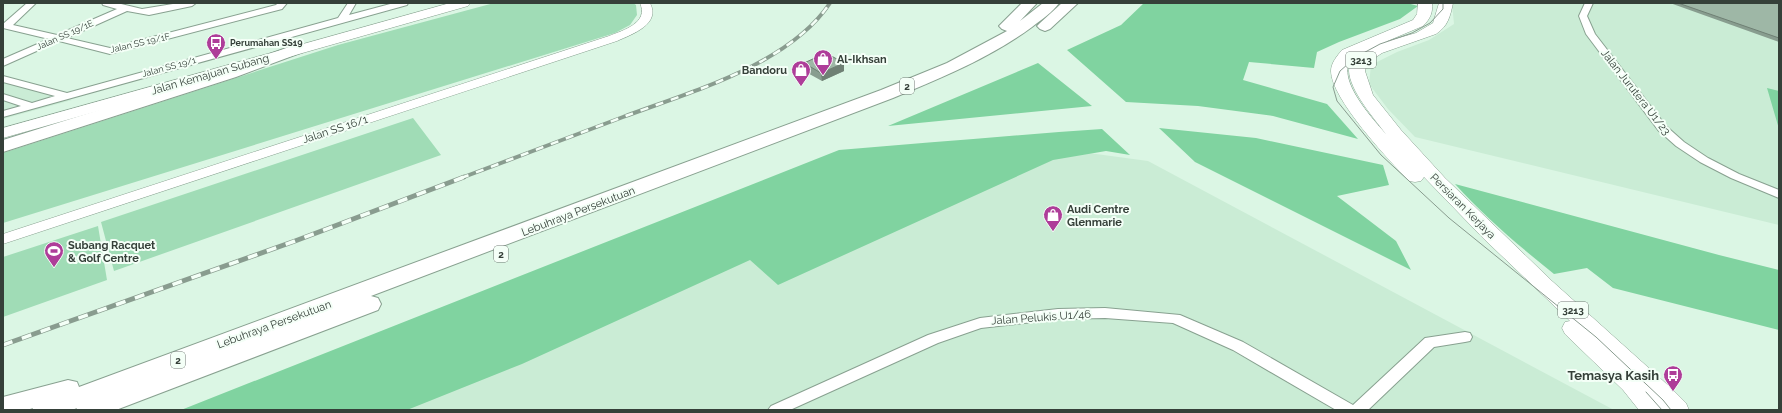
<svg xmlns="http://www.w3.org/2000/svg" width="1782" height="413" font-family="Raleway,sans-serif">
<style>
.built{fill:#caecd5}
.green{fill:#a0dcb6}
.forest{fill:#80d3a0}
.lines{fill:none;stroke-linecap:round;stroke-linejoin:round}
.minor-casing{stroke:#88a190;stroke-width:2}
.tertiary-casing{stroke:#88a190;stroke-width:1}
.secondary-casing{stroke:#88a190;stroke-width:1}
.primary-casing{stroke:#88a190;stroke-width:1}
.trunk-casing{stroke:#88a190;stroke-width:2}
.minor{fill:#fff;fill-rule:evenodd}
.tertiary{fill:#fff;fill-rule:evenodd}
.secondary{fill:#fff;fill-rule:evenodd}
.primary{fill:#fff;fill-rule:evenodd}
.trunk{fill:#fff;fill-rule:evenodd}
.tram{stroke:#899c8f;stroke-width:1}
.rail-far1-casing{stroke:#899c8f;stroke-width:4}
.rail-casing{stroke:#899c8f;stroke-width:5}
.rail-far1{stroke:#f4fff7;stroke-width:2.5;stroke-dasharray:8;stroke-linecap:butt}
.rail{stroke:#f4fff7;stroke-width:3.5;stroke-dasharray:10;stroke-linecap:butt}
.wall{fill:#889d8f}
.shaded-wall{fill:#6f8074}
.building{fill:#9eb7a6;stroke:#6f8074}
.labels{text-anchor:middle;stroke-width:4;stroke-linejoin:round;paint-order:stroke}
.far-street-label{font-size:9px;fill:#354039;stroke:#f4fff7}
.far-poi-label{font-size:9px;font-weight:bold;fill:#354039;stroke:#f4fff7;text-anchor:start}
.shield{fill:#f4fff7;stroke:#6e7972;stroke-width:1}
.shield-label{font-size:10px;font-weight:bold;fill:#354039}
.poi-label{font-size:11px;font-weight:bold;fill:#354039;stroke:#f4fff7;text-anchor:start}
.street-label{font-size:11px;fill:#354039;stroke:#f4fff7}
.near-poi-label{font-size:13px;font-weight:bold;fill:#354039;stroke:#f4fff7;text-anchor:end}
</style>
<rect width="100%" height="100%" fill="#dbf6e4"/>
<path class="built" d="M 1452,3 L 1779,3 L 1779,225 L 1415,137 L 1388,109 L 1369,84 L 1371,65 L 1397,52 L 1429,40 L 1454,24 Z
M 3,77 L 72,100 L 3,119 Z
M 1074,151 L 1148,161 L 1614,410 L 253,410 Z"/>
<path class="green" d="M 494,3 L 633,3 L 636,5 L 637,15 L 630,25 L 615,33 L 3,223 L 3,153 L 338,45 Z
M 413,118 L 441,155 L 114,271 L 101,222 Z
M 98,226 L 107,280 L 3,317 L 3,257 Z"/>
<path class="forest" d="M 1144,3 L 1407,3 L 1418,6 L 1400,19 L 1339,42 L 1317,52 L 1314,68 L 1249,62 L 1243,80 L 1327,104 L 1358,139 L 1273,116 L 1198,106 L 1126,102 L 1067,50 L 1121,25 Z
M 1038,63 L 1092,106 L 888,126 Z
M 1767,88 L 1779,91 L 1779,129 Z
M 1159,128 L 1256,138 L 1383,165 L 1389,185 L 1337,196 L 1396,241 L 1411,270 L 1195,162 Z
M 1102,129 L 1130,155 L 1106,151 L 1053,160 L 778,285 L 750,260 L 522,364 L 407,410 L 181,410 L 839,150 C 927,143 1014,135 1102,129 Z
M 1455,184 L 1719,255 L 1779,270 L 1779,330 L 1613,288 L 1587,268 L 1554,274 C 1519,246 1485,217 1455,184 Z"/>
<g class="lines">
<defs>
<path id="minor" d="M 27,3 L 36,3 L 13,25 L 57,35 L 117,9 L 103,5 L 102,3 L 117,3 L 142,9 L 179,3 L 196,3 L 192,6 L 149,15 L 127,11 L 67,38 L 110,48 L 276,5 L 278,3 L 287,3 L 282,9 L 110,54 L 59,41 L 3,66 L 3,59 L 49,39 L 3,28 L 3,24 Z
M 348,3 L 356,3 L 349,15 L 394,3 L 408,3 L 407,5 L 3,117 L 3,111 L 21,106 L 3,100 L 3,94 L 32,103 L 55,96 L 3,82 L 3,76 L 67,93 L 338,18 Z
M 1585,3 L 1593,3 L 1587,16 L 1595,34 L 1666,126 L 1684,142 L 1708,158 L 1739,174 L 1779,190 L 1779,198 L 1731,178 L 1700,162 L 1676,146 L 1658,130 L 1586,34 L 1579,16 Z
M 1105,308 L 1180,315 L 1243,342 L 1353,405 L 1425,338 L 1465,332 L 1470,333 L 1472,337 L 1470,341 L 1465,342 L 1434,347 L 1368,410 L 1336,410 L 1233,350 L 1173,323 L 1105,318 L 1058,319 L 981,328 L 938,343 L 790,410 L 768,410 L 771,406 L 928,335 L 980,318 L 1058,309 Z"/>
<path id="tertiary" d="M 640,3 L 650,3 C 661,24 633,34 617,41 L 3,244 L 3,234 L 609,36 C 624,30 649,23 640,3 Z"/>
<path id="secondary" d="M 450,3 L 470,3 L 468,6 L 3,138 L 3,128 Z"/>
<path id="primary" d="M 1418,3 L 1432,3 C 1433,13 1430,19 1423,26 L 1385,42 L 1416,33 L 1433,23 L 1439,3 L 1453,3 C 1450,17 1448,26 1436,34 L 1382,53 L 1367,63 L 1365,71 L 1373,95 L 1401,130 L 1445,178 L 1552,281 L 1671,388 L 1686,403 L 1689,410 L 1639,410 L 1623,390 L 1565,334 L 1562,328 L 1565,322 L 1570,321 L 1483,238 L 1424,177 L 1421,181 L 1415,182 L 1409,181 C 1389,160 1331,99 1331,71 C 1331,63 1337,56 1342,50 L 1413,20 L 1417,14 ZM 1360,53 C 1355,57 1349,63 1349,71 C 1350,91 1374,118 1386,134 C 1372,118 1325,68 1360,53 Z"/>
<path id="trunk" d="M 1022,3 L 1037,3 L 1020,21 L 1043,3 L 1059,3 C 1053,12 1041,20 1032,27 C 990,58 941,78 893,98 L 371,296 L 378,298 L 381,304 L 378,310 L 116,410 L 76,410 L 77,408 L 72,410 L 32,410 L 33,408 L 27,410 L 3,410 L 3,397 L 68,380 L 77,382 L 79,387 L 881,90 L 947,63 L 1007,31 L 1002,29 L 999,26 Z
M 1062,3 L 1078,3 L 1050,29 L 1045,31 L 1040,29 L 1037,26 L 1040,23 Z
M 297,44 L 303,46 L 305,49 L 303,52 L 236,77 L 3,152 L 3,140 L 224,71 Z"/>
</defs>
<use href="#minor" class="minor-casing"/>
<use href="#tertiary" class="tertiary-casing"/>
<use href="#secondary" class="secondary-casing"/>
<use href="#primary" class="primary-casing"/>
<use href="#trunk" class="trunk-casing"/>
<use href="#minor" class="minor"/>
<use href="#tertiary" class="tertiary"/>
<use href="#secondary" class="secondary"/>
<use href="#primary" class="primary"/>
<use href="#trunk" class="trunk"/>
<path class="tram" d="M 1443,3 L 1443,9 L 1430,23 L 1412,33 L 1380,44 L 1356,57 L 1340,71 L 1333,87 L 1337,101 L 1381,155 L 1449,218 L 1596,337 L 1663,400 L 1671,410
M 1646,392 L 1662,410"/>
<defs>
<path id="rail-far1" d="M 461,178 C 515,158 569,137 623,117 C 690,92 789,65 830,3"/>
<path id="rail" d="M 3,345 L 295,241 L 464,177"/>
</defs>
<use href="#rail-far1" class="rail-far1-casing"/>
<use href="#rail" class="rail-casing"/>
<use href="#rail-far1" class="rail-far1"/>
<use href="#rail" class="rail"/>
</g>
<path class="wall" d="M 1670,3 L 1779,3 L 1779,42 Z
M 804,63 L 844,63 L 844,71 L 822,81 L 804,71 Z"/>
<path class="shaded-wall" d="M 844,63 L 844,71 L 822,81 L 821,73 Z"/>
<path class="building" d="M 1678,3 L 1779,3 L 1779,38 Z
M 826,53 L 844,63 L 821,73 L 804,63 Z"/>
<defs>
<symbol id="bus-pin" viewBox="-11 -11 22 30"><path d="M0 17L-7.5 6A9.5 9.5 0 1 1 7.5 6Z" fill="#ae3d99" stroke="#f4fff7"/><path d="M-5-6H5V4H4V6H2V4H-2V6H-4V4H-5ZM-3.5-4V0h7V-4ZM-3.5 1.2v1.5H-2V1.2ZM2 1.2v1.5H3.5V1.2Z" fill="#fff"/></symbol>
<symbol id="shop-pin" viewBox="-11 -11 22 30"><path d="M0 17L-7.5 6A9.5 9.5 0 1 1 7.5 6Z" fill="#ae3d99" stroke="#f4fff7"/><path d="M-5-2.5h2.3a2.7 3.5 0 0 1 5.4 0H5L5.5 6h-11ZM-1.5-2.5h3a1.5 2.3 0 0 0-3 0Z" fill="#fff"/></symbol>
<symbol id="stadium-pin" viewBox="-11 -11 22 30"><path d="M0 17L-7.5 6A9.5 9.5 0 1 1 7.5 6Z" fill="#ae3d99" stroke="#f4fff7"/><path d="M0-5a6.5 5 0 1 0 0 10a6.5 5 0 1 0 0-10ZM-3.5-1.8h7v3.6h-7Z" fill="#fff"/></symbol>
</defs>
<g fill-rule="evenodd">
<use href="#bus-pin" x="205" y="32" width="22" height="30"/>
<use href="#shop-pin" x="812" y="48" width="22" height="30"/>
<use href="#shop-pin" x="790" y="59" width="22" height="30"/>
<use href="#shop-pin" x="1042" y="204" width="22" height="30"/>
<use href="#stadium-pin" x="43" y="240" width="22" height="30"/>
<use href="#bus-pin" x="1662" y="364" width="22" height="30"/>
</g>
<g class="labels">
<g class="far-street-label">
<text transform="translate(65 35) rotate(-24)" y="3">Jalan SS 19/1E</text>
<text transform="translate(140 43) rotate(-13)" y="3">Jalan SS 19/1F</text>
<text transform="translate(169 67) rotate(-15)" y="3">Jalan SS 19/1</text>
</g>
<g class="far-poi-label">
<text x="230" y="46">Perumahan SS19</text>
</g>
<g class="shield">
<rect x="1346" y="52" width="30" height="16" rx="3"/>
<rect x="900" y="78" width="14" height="16" rx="3"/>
<rect x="494" y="246" width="14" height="16" rx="3"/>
<rect x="1558" y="302" width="30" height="16" rx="3"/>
<rect x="171" y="352" width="14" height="16" rx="3"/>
</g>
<g class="shield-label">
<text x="1361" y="64">3213</text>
<text x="907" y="90">2</text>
<text x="501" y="258">2</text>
<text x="1573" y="314">3213</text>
<text x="178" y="364">2</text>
</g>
<g class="poi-label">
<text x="837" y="63">Al-Ikhsan</text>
<text x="787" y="74" text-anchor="end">Bandoru</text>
<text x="1067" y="213">Audi Centre<tspan x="1067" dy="13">Glenmarie</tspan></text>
<text x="68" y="249">Subang Racquet<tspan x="68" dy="13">&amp; Golf Centre</tspan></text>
</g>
<g class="street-label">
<text transform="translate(210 74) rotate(-16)" y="4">Jalan Kemajuan Subang</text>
<text transform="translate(1636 92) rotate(52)" y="4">Jalan Jurutera U1/23</text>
<text transform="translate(335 129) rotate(-18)" y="4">Jalan SS 16/1</text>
<text transform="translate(1463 206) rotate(45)" y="4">Persiaran Kerjaya</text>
<text transform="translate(578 211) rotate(-21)" y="4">Lebuhraya Persekutuan</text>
<text transform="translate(1041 317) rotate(-4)" y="4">Jalan Pelukis U1/46</text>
<text transform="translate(274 324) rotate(-20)" y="4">Lebuhraya Persekutuan</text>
</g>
<g class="near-poi-label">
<text x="1659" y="380">Temasya Kasih</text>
</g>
</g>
<rect width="1782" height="413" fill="none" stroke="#354039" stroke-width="8"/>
</svg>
